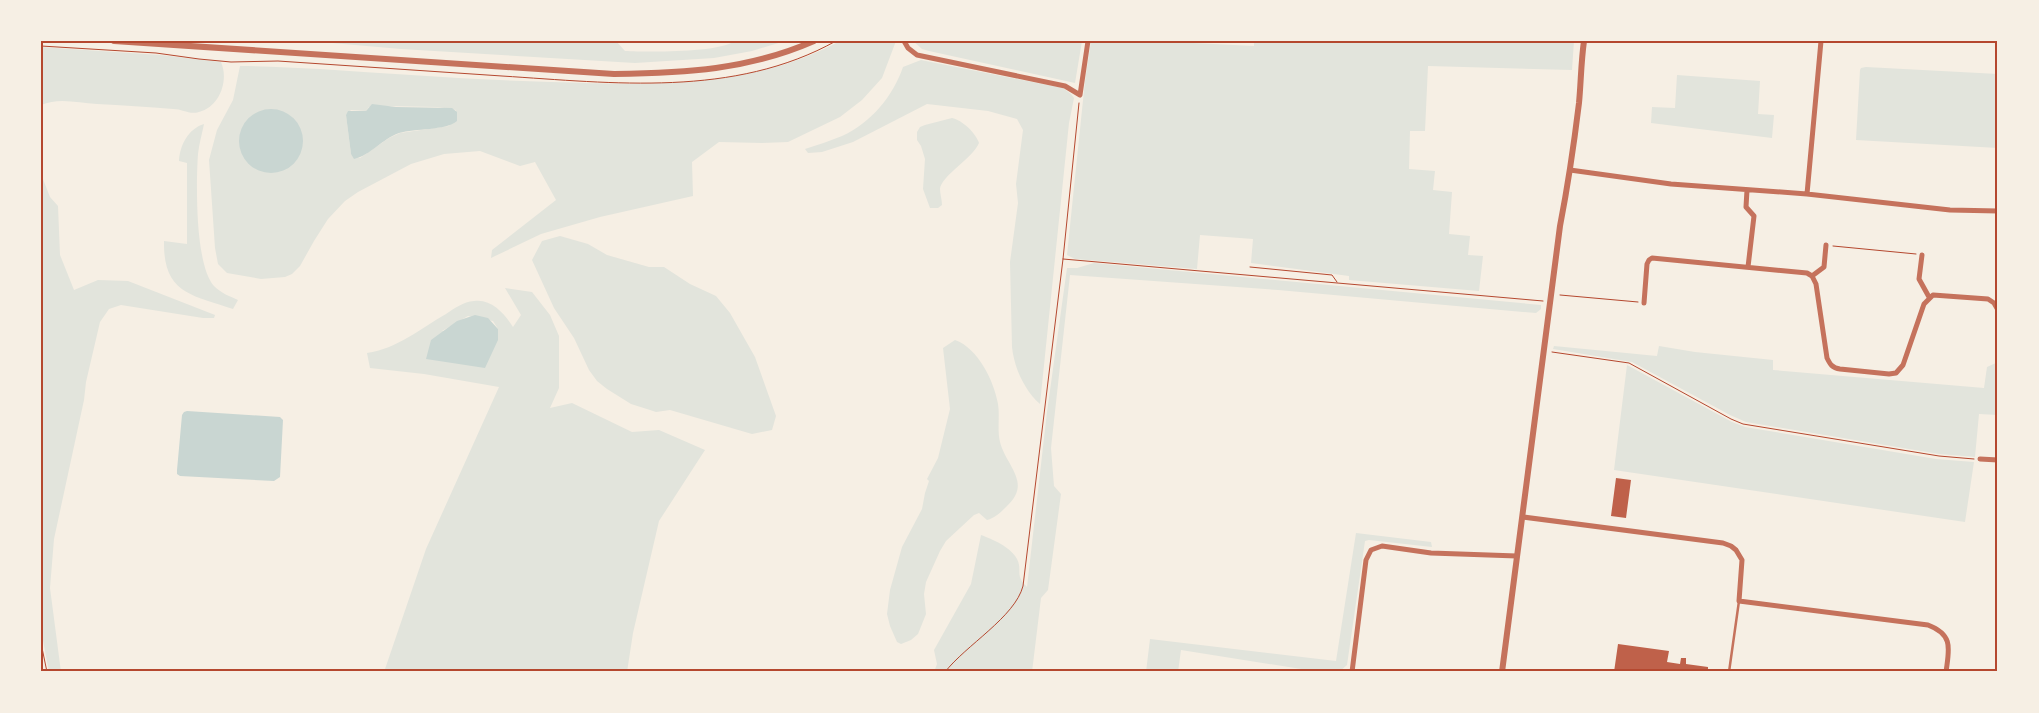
<svg xmlns="http://www.w3.org/2000/svg" width="2039" height="713" font-family="'IBM Plex Sans',sans-serif">
<style>
.green{fill:#e2e4dc;fill-rule:evenodd}
.water{fill:#c9d6d2}
.building{fill:#bf614a}
.lines{fill:none;stroke-linecap:round;stroke-linejoin:round}
.path{stroke:#b5482f;stroke-width:1}
.service{stroke:#c5725c;stroke-width:2.5}
.minor{stroke:#c5725c;stroke-width:5}
.tertiary{stroke:#c5725c;stroke-width:6}
.neatline{fill:none;stroke:#b5482f;stroke-width:2}
</style>
<rect width="100%" height="100%" fill="#f6efe4"/>
<path class="green" d="M 309,41 L 616,41 L 625,51 C 649,52 717,53 735,41 L 785,41 L 752,51 L 714,58 L 635,63 L 401,49 Z
M 840,41 L 896,41 L 882,78 L 862,100 L 840,117 L 788,142 L 762,143 L 719,142 L 692,162 L 693,196 L 600,217 L 541,234 L 491,258 L 492,250 L 556,200 L 535,162 L 520,166 L 480,151 L 444,154 L 411,164 L 358,192 L 345,201 L 328,219 L 314,241 L 300,266 L 292,274 L 285,277 L 261,279 L 227,273 L 218,264 L 215,248 L 209,160 L 217,130 L 233,100 L 240,66 C 267,66 293,68 320,69 C 397,74 474,80 551,82 C 651,85 748,90 840,41 ZM 385,106 L 438,107 L 456,110 L 449,126 L 400,133 L 389,138 L 360,158 L 351,154 L 346,115 L 351,110 L 366,111 L 369,107 Z
M 913,41 L 1082,41 L 1075,83 L 929,51 L 922,49 Z
M 1091,41 L 1153,41 L 1254,46 L 1254,41 L 1574,41 L 1572,70 L 1428,66 L 1425,131 L 1410,131 L 1409,169 L 1435,171 L 1433,190 L 1452,192 L 1449,234 L 1470,236 L 1468,255 L 1483,256 L 1479,291 L 1349,280 L 1349,276 L 1251,263 L 1253,239 L 1200,235 L 1197,269 L 1075,259 L 1067,255 L 1085,81 Z
M 41,47 L 160,55 L 221,62 C 229,80 220,107 199,112 C 189,115 183,109 173,109 C 148,107 122,105 97,104 C 78,103 59,97 41,105 Z
M 921,60 L 1063,88 L 1071,94 L 1074,98 L 1069,123 L 1040,404 C 1024,390 1014,367 1012,347 L 1010,262 L 1018,203 L 1016,184 L 1023,130 L 1017,119 L 988,111 L 927,104 L 853,142 L 822,152 L 808,153 L 805,149 C 817,145 830,141 842,136 C 871,123 893,96 903,67 Z
M 1866,67 L 1998,74 L 1998,148 L 1856,140 L 1860,70 L 1861,68 Z
M 1677,75 L 1760,81 L 1758,114 L 1774,115 L 1772,138 L 1651,123 L 1652,107 L 1675,108 Z
M 952,118 C 962,120 976,133 979,143 C 973,158 941,176 940,189 C 940,194 942,200 942,205 L 938,208 L 930,208 L 923,189 L 925,159 L 921,146 L 917,140 L 917,132 L 920,127 L 925,125 Z
M 204,124 C 202,134 199,144 198,154 C 196,184 195,265 214,286 C 221,293 229,296 238,300 L 233,309 C 191,295 163,293 164,241 L 187,244 L 187,163 L 179,161 C 180,145 188,129 204,124 Z
M 41,174 L 50,197 L 58,206 L 60,255 L 74,290 L 98,280 L 128,281 L 215,315 L 214,318 L 203,318 L 121,305 L 109,309 L 100,322 L 86,382 L 84,400 L 54,539 L 50,588 L 61,672 L 49,672 L 41,630 Z
M 560,236 L 588,244 L 607,255 L 649,267 L 664,267 L 690,284 L 716,296 L 730,313 L 755,357 L 776,416 L 772,430 L 752,434 L 670,410 L 656,412 L 650,410 L 631,404 L 607,389 L 597,381 L 589,370 L 574,338 L 554,308 L 532,260 L 542,241 Z
M 1094,263 L 1541,305 L 1541,309 L 1536,313 L 1523,312 L 1278,290 L 1070,275 L 1051,448 L 1054,486 L 1061,494 L 1048,590 L 1041,598 L 1032,672 L 934,672 L 937,664 L 934,650 L 971,584 L 981,535 C 992,539 1011,547 1017,559 C 1023,571 1014,575 1027,587 L 1047,412 L 1067,268 L 1077,268 Z
M 505,288 L 532,292 L 550,315 L 559,336 L 559,388 L 550,408 L 572,403 L 632,432 L 659,430 L 705,450 L 659,521 L 633,633 L 627,672 L 384,672 L 426,549 L 499,387 L 424,374 L 370,368 L 367,353 C 397,349 421,328 446,314 C 455,308 463,302 474,301 C 491,298 505,314 513,327 L 521,315 ZM 468,316 L 493,321 L 498,329 L 442,331 Z
M 955,340 C 978,348 994,381 998,404 C 1000,416 997,430 1000,442 C 1006,466 1033,483 1006,507 C 1000,513 995,518 987,520 L 979,513 L 974,515 L 946,541 L 940,551 L 926,582 L 924,594 L 926,614 L 918,634 L 911,640 L 901,644 L 897,642 L 890,626 L 887,614 L 890,590 L 902,547 L 922,509 L 925,493 L 929,481 L 927,479 L 938,458 L 950,409 L 943,348 Z
M 1554,346 L 1657,356 L 1659,346 L 1695,352 L 1773,360 L 1773,370 L 1984,388 L 1987,367 L 1998,362 L 1998,415 L 1979,414 L 1975,457 L 1939,454 L 1746,422 L 1730,415 L 1632,362 L 1553,349 Z
M 1627,365 L 1732,422 L 1745,427 L 1936,459 L 1974,462 L 1965,522 L 1614,470 Z
M 1356,533 L 1431,542 L 1432,547 L 1369,540 L 1365,541 L 1347,665 L 1339,672 L 1320,672 L 1181,650 L 1178,672 L 1146,672 L 1150,639 L 1336,661 Z"/>
<path class="water" d="M 372,104 L 396,107 L 452,108 L 457,112 L 457,121 C 445,131 415,128 399,133 C 382,139 371,155 354,159 L 351,154 L 346,115 L 348,111 L 366,111 Z
M239 141a32 32 0 1 1 64 0a32 32 0 1 1-64 0Z
M 475,315 L 488,318 L 498,329 L 498,340 L 485,368 L 426,359 L 431,340 L 457,321 Z
M 187,411 L 280,417 L 283,420 L 280,477 L 274,481 L 180,476 L 177,474 L 177,470 L 182,415 L 184,412 Z"/>
<path class="building" d="M 1616,478 L 1631,480 L 1626,518 L 1611,516 Z
M 1618,644 L 1669,651 L 1667,662 L 1680,664 L 1681,658 L 1686,658 L 1686,664 L 1708,667 L 1708,672 L 1614,672 Z"/>
<g class="lines">
<path class="path" d="M 41,46 L 156,53 L 199,59 L 231,62 L 278,61 C 353,66 427,71 502,76 C 613,83 734,98 836,41
M 1833,246 L 1916,254
M 1063,259 L 1543,301
M 1250,267 L 1332,275 L 1337,282
M 1560,295 L 1638,302
M 1552,352 L 1629,363 L 1731,419 L 1743,424 L 1939,456 L 1974,459
M 41,643 L 47,672
M 945,672 C 966,645 1015,617 1023,586 L 1063,259 L 1079,103"/>
<path class="service" d="M 1729,672 L 1739,601"/>
<path class="minor" d="M 904,41 L 908,48 L 917,55 L 1065,86 L 1080,95 L 1088,41
M 1570,170 L 1671,184 L 1807,194 L 1950,210 L 1998,211
M 1747,190 L 1746,207 L 1754,216 L 1748,267
M 1807,194 L 1821,41
M 1922,255 L 1919,279 L 1929,297
M 1812,276 L 1824,267 L 1826,245
M 1644,303 L 1647,264 L 1649,260 L 1652,258 L 1807,273 L 1812,276 L 1816,284 L 1827,358 C 1830,364 1832,368 1840,369 L 1889,374 L 1896,373 L 1903,365 L 1924,304 L 1933,295 L 1988,299 L 1994,303 L 1998,310
M 1980,459 L 1998,460
M 1523,517 L 1723,543 L 1731,546 L 1736,550 L 1742,560 L 1739,601 L 1928,625 C 1954,635 1949,649 1946,672
M 1352,672 L 1366,560 L 1371,550 L 1382,546 L 1431,553 L 1517,556"/>
<path class="tertiary" d="M 114,41 L 614,74 C 685,73 748,70 814,41
M 1502,672 L 1560,226 C 1568,185 1574,144 1579,103 C 1581,82 1581,62 1584,41"/>
</g>
<rect width="2039" height="713" fill="none" stroke="#f6efe4" stroke-width="85"/>
<rect x="42" y="42" width="1954" height="628" class="neatline"/>
</svg>
